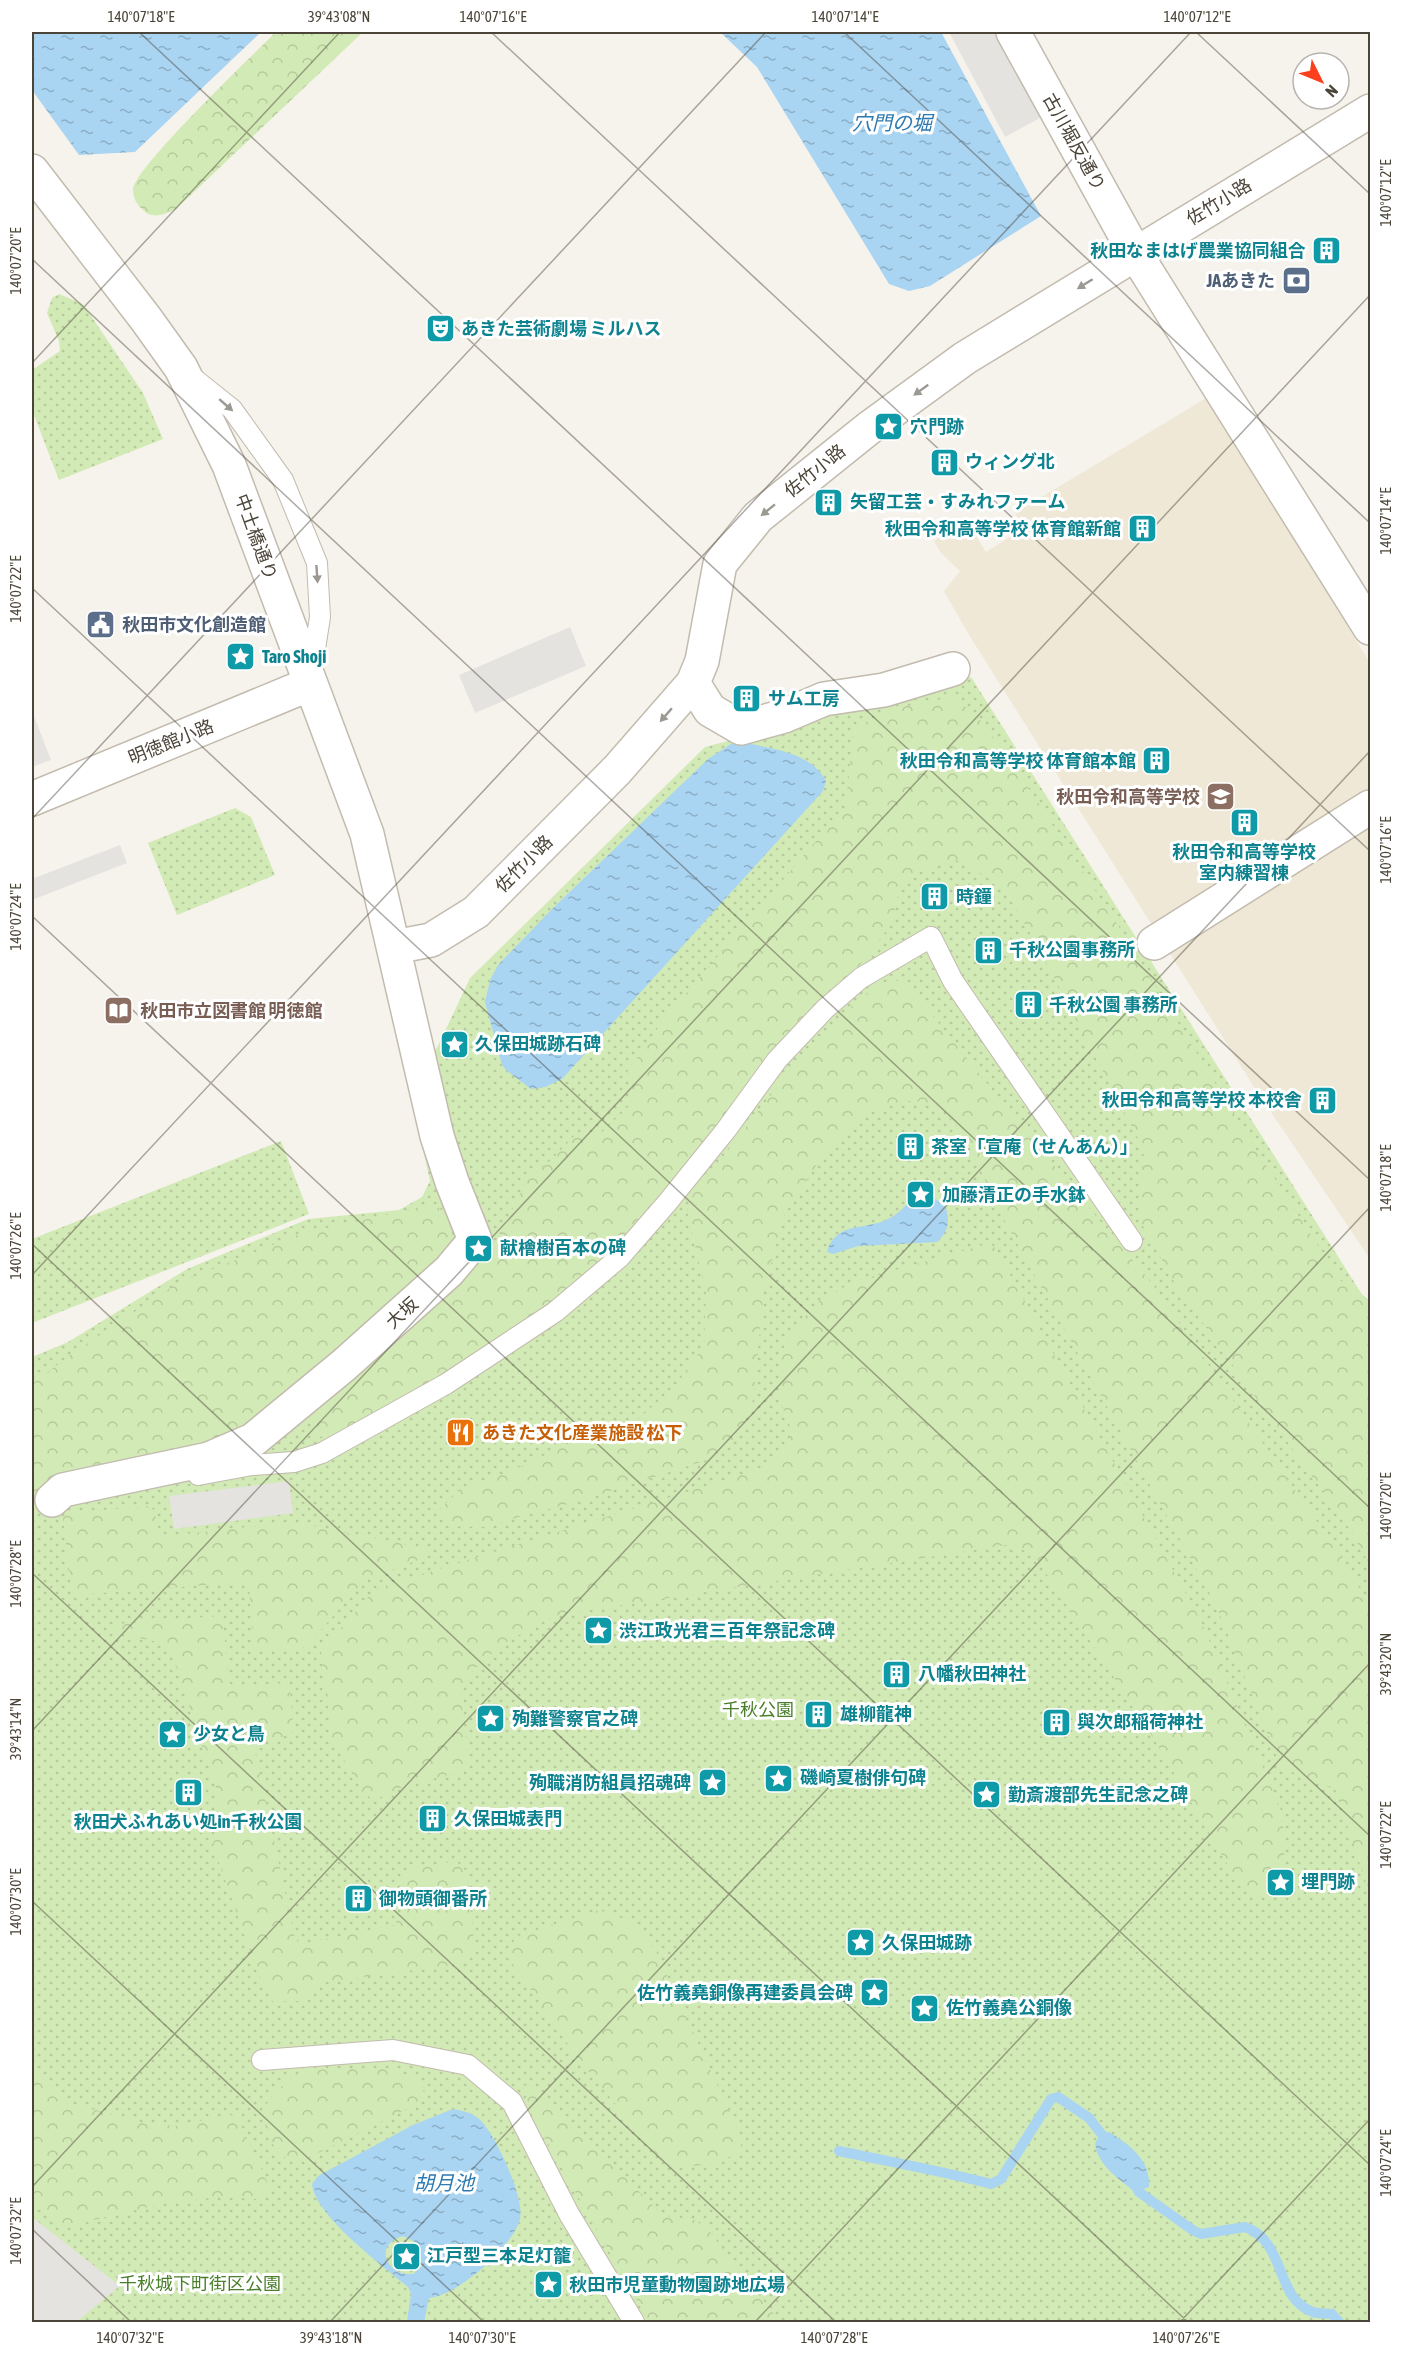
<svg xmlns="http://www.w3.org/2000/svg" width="1402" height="2354" font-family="'Asap Condensed','Noto Sans JP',sans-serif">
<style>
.education{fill:#efe8d6}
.grass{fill:url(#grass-dots)}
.forest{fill:url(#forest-crowns)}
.parking{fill:#e5e3e0}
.water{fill:url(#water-ripples);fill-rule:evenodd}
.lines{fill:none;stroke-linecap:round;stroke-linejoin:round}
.stream{stroke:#a9d4f2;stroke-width:10}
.service-casing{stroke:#c2bbae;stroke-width:22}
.minor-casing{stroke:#c2bbae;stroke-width:36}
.tertiary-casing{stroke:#c2bbae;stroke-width:36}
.service{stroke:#fff;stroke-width:20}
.minor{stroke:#fff;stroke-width:33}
.tertiary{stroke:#fff;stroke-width:33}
.oneway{fill:#9c9892}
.ticks{fill:none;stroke:#4b4439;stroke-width:1.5;stroke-opacity:0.45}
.labels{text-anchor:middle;stroke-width:6;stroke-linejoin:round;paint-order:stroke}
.street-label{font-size:18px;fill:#4b4439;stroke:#fff}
.culture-label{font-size:18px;font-weight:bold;fill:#0d838f;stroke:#fff;text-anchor:start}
.service-label{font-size:18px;font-weight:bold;fill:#4e5e75;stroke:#fff;text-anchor:end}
.education-label{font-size:18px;font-weight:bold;fill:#785e54;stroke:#fff;text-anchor:end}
.food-label{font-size:18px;font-weight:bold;fill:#c56008;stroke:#fff;text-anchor:start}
.park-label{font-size:18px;fill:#4a7f2a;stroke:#fff}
.water-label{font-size:20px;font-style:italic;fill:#2e7ab2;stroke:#fff}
.neatline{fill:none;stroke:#4b4439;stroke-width:2}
.ticks-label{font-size:15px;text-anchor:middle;fill:#4b4439}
</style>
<defs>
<pattern id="grass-dots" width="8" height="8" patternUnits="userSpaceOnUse" patternTransform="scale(1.5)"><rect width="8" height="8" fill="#d2eab5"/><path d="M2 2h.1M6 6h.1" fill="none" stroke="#b6ca9c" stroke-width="1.8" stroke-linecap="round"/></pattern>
<pattern id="forest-crowns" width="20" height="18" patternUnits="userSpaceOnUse" patternTransform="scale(1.5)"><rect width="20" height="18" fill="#d2eab5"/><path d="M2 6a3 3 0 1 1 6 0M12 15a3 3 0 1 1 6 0" fill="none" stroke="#b6ca9c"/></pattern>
<pattern id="water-ripples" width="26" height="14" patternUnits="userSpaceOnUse" patternTransform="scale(1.5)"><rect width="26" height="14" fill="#a9d4f2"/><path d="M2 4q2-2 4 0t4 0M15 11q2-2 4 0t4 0" fill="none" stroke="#8caec5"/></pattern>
</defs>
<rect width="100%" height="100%" fill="#f6f3ec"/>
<path class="education" d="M 1208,397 L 1370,663 L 1370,1259 L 1256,1090 L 969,635 L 944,591 L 960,571 L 940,552 L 934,541 L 965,519 L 986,552 L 1024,528 L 1015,513 Z"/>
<path class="grass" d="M 59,294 L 83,304 L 143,393 L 163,439 L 59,480 L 32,410 L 32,370 L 60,351 L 59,341 L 47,313 L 52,298 Z
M 971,677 L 1370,1307 L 1370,2322 L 32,2322 L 32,1357 L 68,1342 L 187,1269 L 308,1219 L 399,1210 L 422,1197 L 430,1181 L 410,1091 L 438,1046 L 470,978 L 705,747 Z
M 235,808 L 251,817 L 275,875 L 177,915 L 148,843 Z
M 281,1141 L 309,1214 L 32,1323 L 32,1239 Z"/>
<path class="forest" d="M 276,32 L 363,32 L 176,209 C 166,214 152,220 143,210 C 137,205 133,198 133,190 C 133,169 255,53 276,32 Z
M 952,697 L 977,716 L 1006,754 L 1121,930 L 1257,1151 L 1340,1280 L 1370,1300 L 1370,1566 L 1351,1531 L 1177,1287 L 1138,1217 L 1144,1150 L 1038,947 L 1002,885 L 956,860 L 914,874 L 900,888 L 891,925 L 855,971 L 616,1250 L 552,1301 L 465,1361 L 338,1436 L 315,1437 L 309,1419 L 314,1410 L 454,1291 L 497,1241 L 526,1181 L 554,1157 L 575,1135 L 600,1134 L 632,1103 L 627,1072 L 664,1019 L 846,806 L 853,730 L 887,710 Z
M 894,980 L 903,982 L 921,1001 L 1022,1127 L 1154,1286 L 1343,1559 L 1370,1607 L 1370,1895 L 1335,1789 L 1301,1777 L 1280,1765 L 1216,1605 L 1001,1214 L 964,1135 L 945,1112 L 914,1100 L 867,1112 L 819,1161 L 784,1215 L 764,1290 L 753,1400 L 738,1439 L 716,1457 L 583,1500 L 482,1527 L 445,1526 L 440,1509 L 463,1487 L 507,1473 L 572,1442 L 627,1429 L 674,1387 L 704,1346 L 706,1294 L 687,1210 L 692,1196 L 789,1072 L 852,1006 L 877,984 Z
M 434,1204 L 444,1212 L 452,1235 L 449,1248 L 396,1299 L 241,1430 L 229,1438 L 37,1492 L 32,1491 L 32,1384 L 74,1352 L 178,1283 L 300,1234 Z
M 990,1243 L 996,1249 L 1200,1619 L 1281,1810 C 1284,1831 1291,1881 1267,1893 C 1255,1899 1248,1892 1239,1884 L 1154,1739 L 1036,1558 L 1013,1544 L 553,1616 L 503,1644 L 473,1670 L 460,1691 L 469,1762 L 461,1772 L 419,1782 L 402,1787 L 394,1794 L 372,1799 L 363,1792 L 332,1740 L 321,1651 L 371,1594 L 378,1588 L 754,1471 C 775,1460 784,1455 792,1432 L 780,1401 L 783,1349 L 798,1324 L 819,1301 L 853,1282 Z
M 149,1506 L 154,1510 L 159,1531 L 166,1536 L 293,1522 L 428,1549 L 431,1555 L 364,1581 L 307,1646 L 301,1649 L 257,1650 L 253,1647 L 249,1584 L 247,1582 L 76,1595 L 71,1587 L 63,1518 L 68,1513 Z
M 220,1616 L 223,1619 L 229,1682 L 232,1686 L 285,1683 L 290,1688 L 293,1730 L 289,1735 L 256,1744 L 254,1747 L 295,1939 L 301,1944 L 394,1925 L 402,1914 L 400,1881 L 411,1869 L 456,1861 L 466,1871 L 475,1950 L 467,1963 L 326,1982 L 298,2001 L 273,2002 L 258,1973 L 213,1846 L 218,1794 L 170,1648 L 167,1644 L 116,1633 L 115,1630 L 117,1624 Z
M 599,1910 L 627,1920 L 656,1951 L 743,2141 L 738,2151 L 719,2164 L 677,2167 L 663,2162 L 575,2055 L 539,2001 L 509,1959 L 508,1948 L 518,1936 Z
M 32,2063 L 59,2097 L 70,2103 L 146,2124 L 178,2126 L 229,2114 L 238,2119 L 272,2192 L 258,2199 L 219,2197 L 161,2204 L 64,2227 L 32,2203 Z
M 380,2068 C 397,2072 434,2077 421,2102 L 298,2163 C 271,2156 270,2136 261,2112 C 270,2098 285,2080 300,2072 C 309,2068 366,2069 380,2068 Z
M 522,2085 L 538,2088 L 655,2208 L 667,2216 L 694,2220 L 706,2227 L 780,2322 L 649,2322 L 533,2117 Z"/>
<path class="parking" d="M 949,32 L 994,32 L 1040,118 L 1005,137 Z
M 570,627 L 586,666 L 475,713 L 459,675 Z
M 32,711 L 51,760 L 32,767 Z
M 120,845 L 127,863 L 32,900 L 32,879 Z
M 289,1481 L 293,1513 L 174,1529 L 169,1496 Z
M 32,2217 L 120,2286 L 76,2322 L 32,2322 Z"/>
<path class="water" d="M 32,32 L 261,32 L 135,152 L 79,155 L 32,90 Z
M 720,32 L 941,32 L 1041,216 L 930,286 L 909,291 L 889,284 L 757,67 Z
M 742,742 C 772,749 811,752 826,781 L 823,791 L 562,1079 L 545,1087 L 531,1089 L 506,1070 L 502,1065 L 485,1002 L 490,980 L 498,965 L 552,909 L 708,759 L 731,744 Z
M 931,1197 L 944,1204 C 951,1219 949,1231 937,1242 L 858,1246 L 833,1254 L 827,1252 C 829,1244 833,1238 840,1233 C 853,1225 872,1227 886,1220 C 907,1211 903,1198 931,1197 Z
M 453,2109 C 463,2111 471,2112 479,2119 C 495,2133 525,2198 520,2219 C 513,2247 457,2296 429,2298 L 424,2322 L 407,2322 L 411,2294 L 408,2287 C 382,2265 315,2216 312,2184 L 318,2176 L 413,2125 ZM 403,2236 L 415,2242 L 419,2247 L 422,2266 L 413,2274 C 387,2276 372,2245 403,2236 Z
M 1109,2132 C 1129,2144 1151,2160 1149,2187 L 1135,2192 C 1119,2179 1097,2165 1095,2143 L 1102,2133 Z"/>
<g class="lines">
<path class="stream" d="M 839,2151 C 890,2162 941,2171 991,2184 L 1001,2179 L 1051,2099 L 1058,2097 L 1089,2118 L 1110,2145
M 1133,2181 L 1139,2192 L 1194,2231 L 1201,2234 L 1245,2227 C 1287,2242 1274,2298 1313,2312 C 1319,2314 1326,2313 1332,2314 L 1339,2322"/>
<defs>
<path id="service" d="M 192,377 L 232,409 L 283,480 L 317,563 L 320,617 L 311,674
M 198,1475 L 252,1465 L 294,1462 L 322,1453 L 446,1384 L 555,1312 L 620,1257 L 667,1203 L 726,1130 L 777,1060 L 825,1009 L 861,978 L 931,937 L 953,981 L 1132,1241
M 262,2060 L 393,2050 L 468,2065 L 512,2102 L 569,2214 L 634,2322"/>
<path id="minor" d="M 1013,32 L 1135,253 L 1370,628
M 693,683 L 710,710 L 741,728 L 784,716 L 824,699 L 884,690 L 953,669
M 32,799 L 310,684
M 1154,943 L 1370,807
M 394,947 L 431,940 L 476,912 L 617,770 L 693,683 L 702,661 L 720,564 L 758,517 L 869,428 L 965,358 L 1370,111"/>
<path id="tertiary" d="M 32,171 L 146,319 L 181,368 L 229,465 L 367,834 L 437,1136 L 452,1182 L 475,1240 L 449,1271 L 344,1365 L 253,1440 L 209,1459 L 63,1490 L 52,1500"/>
</defs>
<use href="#service" class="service-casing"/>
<use href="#minor" class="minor-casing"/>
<use href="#tertiary" class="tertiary-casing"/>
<use href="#service" class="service"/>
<use href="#minor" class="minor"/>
<use href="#tertiary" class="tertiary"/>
</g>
<defs><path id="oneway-solid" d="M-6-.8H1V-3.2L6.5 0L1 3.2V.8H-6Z" transform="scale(1.5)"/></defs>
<g class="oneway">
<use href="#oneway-solid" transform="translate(1085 284) rotate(148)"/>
<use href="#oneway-solid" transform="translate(921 390) rotate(144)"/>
<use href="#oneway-solid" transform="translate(226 405) rotate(41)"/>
<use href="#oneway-solid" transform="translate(768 510) rotate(141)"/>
<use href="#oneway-solid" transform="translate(317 574) rotate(86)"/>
<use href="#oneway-solid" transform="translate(666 715) rotate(131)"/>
</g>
<path class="ticks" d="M 139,32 L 1370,1180M 491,32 L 1370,851M 844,32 L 1370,523M 1196,32 L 1370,194M 32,259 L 1370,1508M 32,363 L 340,32M 32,588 L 1370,1836M 32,819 L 766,32M 32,916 L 1370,2165M 32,1244 L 1188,2322M 32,1275 L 1191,32M 32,1573 L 836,2322M 32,1731 L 1370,295M 32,1901 L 484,2322M 32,2187 L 1370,751M 32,2229 L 131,2322M 330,2322 L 1370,1207M 755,2322 L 1370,1663M 1180,2322 L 1370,2119"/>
<defs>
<symbol id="building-square" viewBox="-11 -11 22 22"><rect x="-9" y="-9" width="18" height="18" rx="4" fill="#0f9aa8" stroke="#fff"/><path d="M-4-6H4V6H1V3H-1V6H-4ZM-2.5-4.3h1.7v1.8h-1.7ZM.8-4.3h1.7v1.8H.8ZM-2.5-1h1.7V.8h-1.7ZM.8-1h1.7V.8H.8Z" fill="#fff"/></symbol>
<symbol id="bank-square" viewBox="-11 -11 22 22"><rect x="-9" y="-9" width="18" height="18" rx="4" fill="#5c6f8a" stroke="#fff"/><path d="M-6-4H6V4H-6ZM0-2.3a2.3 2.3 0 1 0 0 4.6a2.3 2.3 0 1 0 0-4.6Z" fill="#fff"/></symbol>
<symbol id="theatre-square" viewBox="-11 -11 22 22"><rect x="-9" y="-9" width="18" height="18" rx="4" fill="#0f9aa8" stroke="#fff"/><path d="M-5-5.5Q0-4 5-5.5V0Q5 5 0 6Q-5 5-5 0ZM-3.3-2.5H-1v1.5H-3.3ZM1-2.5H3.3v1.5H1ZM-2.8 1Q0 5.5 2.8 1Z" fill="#fff"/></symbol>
<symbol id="sight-square" viewBox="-11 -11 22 22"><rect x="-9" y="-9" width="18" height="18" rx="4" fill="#0f9aa8" stroke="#fff"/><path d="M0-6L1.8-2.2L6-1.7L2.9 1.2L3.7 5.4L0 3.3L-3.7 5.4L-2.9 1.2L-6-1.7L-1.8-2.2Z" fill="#fff"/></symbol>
<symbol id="civic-square" viewBox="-11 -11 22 22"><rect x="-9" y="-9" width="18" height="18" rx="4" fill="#5c6f8a" stroke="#fff"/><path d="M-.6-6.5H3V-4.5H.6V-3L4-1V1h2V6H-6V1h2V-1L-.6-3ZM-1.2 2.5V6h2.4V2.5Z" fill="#fff"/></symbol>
<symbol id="school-square" viewBox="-11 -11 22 22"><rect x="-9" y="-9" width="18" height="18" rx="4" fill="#8d6e63" stroke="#fff"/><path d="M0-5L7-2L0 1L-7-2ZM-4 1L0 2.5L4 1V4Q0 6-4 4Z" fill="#fff"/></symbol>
<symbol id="library-square" viewBox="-11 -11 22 22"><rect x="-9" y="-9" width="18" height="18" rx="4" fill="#8d6e63" stroke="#fff"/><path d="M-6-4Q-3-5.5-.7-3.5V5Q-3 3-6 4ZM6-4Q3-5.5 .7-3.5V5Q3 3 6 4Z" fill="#fff"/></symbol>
<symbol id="restaurant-square" viewBox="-11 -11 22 22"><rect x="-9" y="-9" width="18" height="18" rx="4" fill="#e8710a" stroke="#fff"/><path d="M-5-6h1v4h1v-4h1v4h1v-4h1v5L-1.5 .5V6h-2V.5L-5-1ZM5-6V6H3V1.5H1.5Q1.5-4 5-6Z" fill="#fff"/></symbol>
</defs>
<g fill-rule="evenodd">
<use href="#building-square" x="1310" y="234" width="33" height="33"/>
<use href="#bank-square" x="1280" y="264" width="33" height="33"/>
<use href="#theatre-square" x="424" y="312" width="33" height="33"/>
<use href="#sight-square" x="872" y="410" width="33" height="33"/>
<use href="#building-square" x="928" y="446" width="33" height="33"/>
<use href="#building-square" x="812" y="486" width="33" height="33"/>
<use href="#building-square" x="1126" y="512" width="33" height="33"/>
<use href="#civic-square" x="84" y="608" width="33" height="33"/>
<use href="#sight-square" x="224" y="640" width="33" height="33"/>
<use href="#building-square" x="730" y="682" width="33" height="33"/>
<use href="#building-square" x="1140" y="744" width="33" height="33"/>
<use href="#school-square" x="1204" y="780" width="33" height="33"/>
<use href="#building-square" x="1228" y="806" width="33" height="33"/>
<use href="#building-square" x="918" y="880" width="33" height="33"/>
<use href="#building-square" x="972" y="934" width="33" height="33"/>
<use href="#building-square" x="1012" y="988" width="33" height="33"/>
<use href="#library-square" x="102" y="994" width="33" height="33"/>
<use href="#sight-square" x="438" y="1028" width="33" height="33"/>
<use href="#building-square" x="1306" y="1084" width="33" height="33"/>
<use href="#building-square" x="894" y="1130" width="33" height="33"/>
<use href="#sight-square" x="904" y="1178" width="33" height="33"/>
<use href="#sight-square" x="462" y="1232" width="33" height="33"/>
<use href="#restaurant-square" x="444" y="1416" width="33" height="33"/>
<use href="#sight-square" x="582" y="1614" width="33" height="33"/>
<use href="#building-square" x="880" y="1658" width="33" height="33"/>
<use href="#building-square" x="802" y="1698" width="33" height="33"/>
<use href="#sight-square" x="474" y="1702" width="33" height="33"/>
<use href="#building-square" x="1040" y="1706" width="33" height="33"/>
<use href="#sight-square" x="156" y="1718" width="33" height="33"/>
<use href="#sight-square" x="762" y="1762" width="33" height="33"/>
<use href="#sight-square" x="696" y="1766" width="33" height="33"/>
<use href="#building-square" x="172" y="1776" width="33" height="33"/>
<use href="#sight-square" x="970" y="1778" width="33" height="33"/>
<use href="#building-square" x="416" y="1802" width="33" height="33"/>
<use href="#sight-square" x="1264" y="1866" width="33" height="33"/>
<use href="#building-square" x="342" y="1882" width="33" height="33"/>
<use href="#sight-square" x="844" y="1926" width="33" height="33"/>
<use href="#sight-square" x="858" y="1976" width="33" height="33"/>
<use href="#sight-square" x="908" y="1992" width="33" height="33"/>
<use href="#sight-square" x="390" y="2240" width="33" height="33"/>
<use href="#sight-square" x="532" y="2268" width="33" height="33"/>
</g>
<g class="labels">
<g class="street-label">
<text transform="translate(1074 142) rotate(61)" y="6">古川堀反通り</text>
<text transform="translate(1219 202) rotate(-31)" y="6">佐竹小路</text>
<text transform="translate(815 471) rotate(-39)" y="6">佐竹小路</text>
<text transform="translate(256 537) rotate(70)" y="6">中土橋通り</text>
<text transform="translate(171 742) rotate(-22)" y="6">明徳館小路</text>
<text transform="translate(524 864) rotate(-45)" y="6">佐竹小路</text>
<text transform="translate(402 1313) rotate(-42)" y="6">大坂</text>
</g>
<g class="culture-label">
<text x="1306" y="257" text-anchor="end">秋田なまはげ農業協同組合</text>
<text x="461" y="335">あきた芸術劇場 ミルハス</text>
<text x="910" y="433">穴門跡</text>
<text x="965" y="468">ウィング北</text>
<text x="850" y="508">矢留工芸・すみれファーム</text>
<text x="1121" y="535" text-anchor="end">秋田令和高等学校 体育館新館</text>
<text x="262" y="663">Taro Shoji</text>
<text x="768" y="705">サム工房</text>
<text x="1136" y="767" text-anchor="end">秋田令和高等学校 体育館本館</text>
<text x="1244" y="858" text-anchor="middle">秋田令和高等学校<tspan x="1244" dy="21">室内練習棟</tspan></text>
<text x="956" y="903">時鐘</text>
<text x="1009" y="956">千秋公園事務所</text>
<text x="1049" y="1011">千秋公園 事務所</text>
<text x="475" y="1050">久保田城跡石碑</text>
<text x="1302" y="1106" text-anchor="end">秋田令和高等学校 本校舎</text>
<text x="931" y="1153">茶室「宣庵（せんあん）」</text>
<text x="942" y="1201">加藤清正の手水鉢</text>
<text x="500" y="1254">献檜樹百本の碑</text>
<text x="619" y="1637">渋江政光君三百年祭記念碑</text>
<text x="918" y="1680">八幡秋田神社</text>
<text x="840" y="1720">雄柳龍神</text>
<text x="512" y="1725">殉難警察官之碑</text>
<text x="1077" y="1728">與次郎稲荷神社</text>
<text x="193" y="1740">少女と鳥</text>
<text x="800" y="1784">磯崎夏樹俳句碑</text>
<text x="691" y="1789" text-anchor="end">殉職消防組員招魂碑</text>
<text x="1008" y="1801">勤斎渡部先生記念之碑</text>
<text x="454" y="1825">久保田城表門</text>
<text x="188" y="1828" text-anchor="middle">秋田犬ふれあい処in千秋公園</text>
<text x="1301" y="1888">埋門跡</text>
<text x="379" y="1905">御物頭御番所</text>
<text x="882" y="1949">久保田城跡</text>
<text x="853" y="1999" text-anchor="end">佐竹義堯銅像再建委員会碑</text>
<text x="946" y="2014">佐竹義堯公銅像</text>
<text x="427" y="2262">江戸型三本足灯籠</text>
<text x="569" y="2291">秋田市児童動物園跡地広場</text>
</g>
<g class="service-label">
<text x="1275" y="287">JAあきた</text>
<text x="122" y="631" text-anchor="start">秋田市文化創造館</text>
</g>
<g class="education-label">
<text x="1200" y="803">秋田令和高等学校</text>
<text x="140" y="1017" text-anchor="start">秋田市立図書館 明徳館</text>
</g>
<g class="food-label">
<text x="482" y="1439">あきた文化産業施設 松下</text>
</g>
<g class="park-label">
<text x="758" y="1716">千秋公園</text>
<text x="200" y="2290">千秋城下町街区公園</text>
</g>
<g class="water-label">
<text x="892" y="130">穴門の堀</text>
<text x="444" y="2190">胡月池</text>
</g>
</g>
<rect width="1402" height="2354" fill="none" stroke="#ffffff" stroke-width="66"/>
<g transform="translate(1321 81) rotate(133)"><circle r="28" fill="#ffffff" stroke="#b7b4b0" stroke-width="1.5"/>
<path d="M0-4.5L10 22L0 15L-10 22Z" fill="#fc3f1d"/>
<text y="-9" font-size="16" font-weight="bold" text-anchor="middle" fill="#4b4439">N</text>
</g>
<rect x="33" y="33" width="1336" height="2288" class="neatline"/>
<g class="ticks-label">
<text x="141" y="22">140°07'18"E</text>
<text x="339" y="22">39°43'08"N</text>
<text x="493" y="22">140°07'16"E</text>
<text x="845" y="22">140°07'14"E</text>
<text x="1197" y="22">140°07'12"E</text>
<text transform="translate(1386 193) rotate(-90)" y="5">140°07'12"E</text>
<text transform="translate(16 261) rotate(-90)" y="5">140°07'20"E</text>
<text transform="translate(1386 521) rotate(-90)" y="5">140°07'14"E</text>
<text transform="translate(16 589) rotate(-90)" y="5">140°07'22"E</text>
<text transform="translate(1386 850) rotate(-90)" y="5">140°07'16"E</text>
<text transform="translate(16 917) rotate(-90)" y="5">140°07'24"E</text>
<text transform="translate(1386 1178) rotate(-90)" y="5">140°07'18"E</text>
<text transform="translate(16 1246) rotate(-90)" y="5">140°07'26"E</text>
<text transform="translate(1386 1506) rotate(-90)" y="5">140°07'20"E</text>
<text transform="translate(16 1574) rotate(-90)" y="5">140°07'28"E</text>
<text transform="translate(1386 1664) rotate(-90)" y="5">39°43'20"N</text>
<text transform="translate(16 1729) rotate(-90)" y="5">39°43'14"N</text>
<text transform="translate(1386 1835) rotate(-90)" y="5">140°07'22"E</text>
<text transform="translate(16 1902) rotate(-90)" y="5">140°07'30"E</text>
<text transform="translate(1386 2163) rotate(-90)" y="5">140°07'24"E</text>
<text transform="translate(16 2231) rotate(-90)" y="5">140°07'32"E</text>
<text x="130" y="2343">140°07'32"E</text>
<text x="331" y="2343">39°43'18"N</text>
<text x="482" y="2343">140°07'30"E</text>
<text x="834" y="2343">140°07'28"E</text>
<text x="1186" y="2343">140°07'26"E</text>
</g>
</svg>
